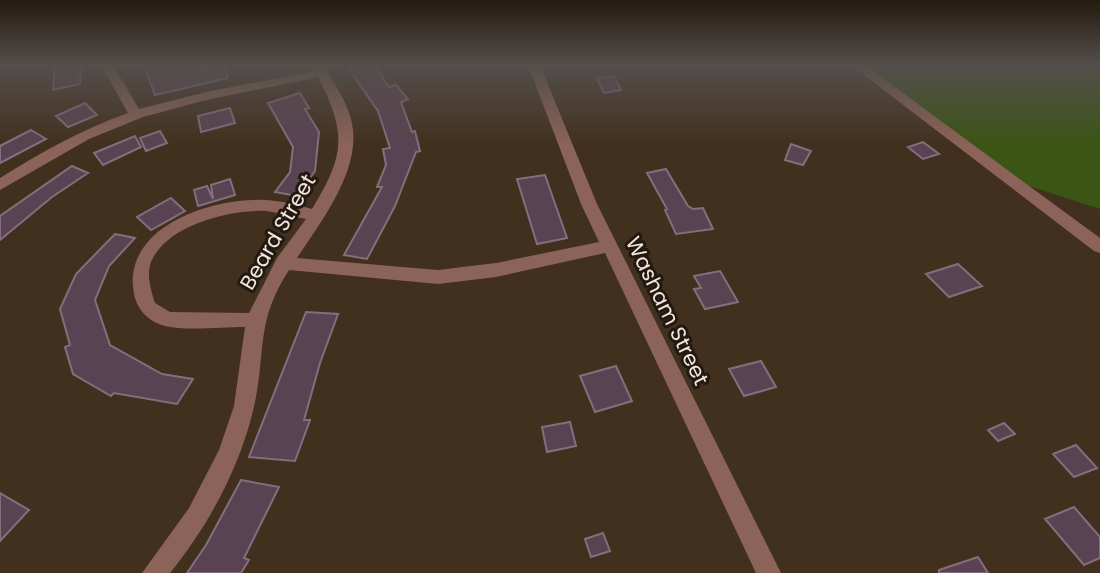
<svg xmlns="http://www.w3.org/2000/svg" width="1100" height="573" font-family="Poppins,sans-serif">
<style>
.green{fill:#3b5515}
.building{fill:#594252;stroke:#866d7d;stroke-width:2}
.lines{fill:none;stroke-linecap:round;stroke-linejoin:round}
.minor{fill:#8b6358;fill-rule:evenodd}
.labels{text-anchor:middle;stroke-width:6;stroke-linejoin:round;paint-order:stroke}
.street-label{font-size:21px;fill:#f3e7dc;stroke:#221a12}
</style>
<rect width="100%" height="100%" fill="#42301e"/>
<path class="green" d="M 858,65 L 1100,65 L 1100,209 L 1017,182 Z"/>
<path class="building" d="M 55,65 L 81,65 L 80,84 L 53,90 Z
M 144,65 L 200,65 L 201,70 L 224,65 L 228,78 L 155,95 Z
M 346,65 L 374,65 L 389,87 L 396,85 L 408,99 L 401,102 L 412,132 L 415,131 L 420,151 L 416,152 L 395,206 L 367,259 L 344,255 L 382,187 L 377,187 L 386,165 L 383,149 L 390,148 L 378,111 Z
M 614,76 L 621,90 L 604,93 L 597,78 Z
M 300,93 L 309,108 L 305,109 L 319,132 L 315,171 L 297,196 L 275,192 L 290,172 L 293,147 L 268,103 Z
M 85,103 L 97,115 L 68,127 L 56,116 Z
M 230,108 L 235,123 L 201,132 L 198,116 Z
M 31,130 L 46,139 L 0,163 L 0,146 Z
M 160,131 L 167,143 L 146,151 L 140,138 Z
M 135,136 L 141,147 L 103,165 L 94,153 Z
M 923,142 L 939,154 L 923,159 L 908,147 Z
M 791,144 L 811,151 L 803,165 L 785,160 Z
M 72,166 L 88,173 L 52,197 L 0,240 L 0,216 Z
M 666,169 L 688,206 L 693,209 L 703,208 L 713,229 L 676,234 L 665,210 L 667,209 L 647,173 Z
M 545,175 L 567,238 L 537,244 L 517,179 Z
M 230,179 L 235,195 L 198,206 L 194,190 L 207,186 L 213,199 L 211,185 Z
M 171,198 L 185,211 L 151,230 L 137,217 Z
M 115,234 L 135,238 L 109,266 L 95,300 L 110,345 L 162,374 L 193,379 L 177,404 L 114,393 L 111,396 L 73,374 L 65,347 L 70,345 L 60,309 L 76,274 Z
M 958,264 L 982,286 L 949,297 L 926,274 Z
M 720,271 L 738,302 L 705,309 L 694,289 L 701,288 L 694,276 Z
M 306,312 L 338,314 L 320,363 L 304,420 L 310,420 L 295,461 L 249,457 Z
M 761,361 L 776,387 L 744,396 L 729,369 Z
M 616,366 L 632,401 L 595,412 L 580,376 Z
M 570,422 L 576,446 L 547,452 L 542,427 Z
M 1004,423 L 1015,434 L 998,441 L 988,430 Z
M 1076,445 L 1097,468 L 1074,477 L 1053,454 Z
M 241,480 L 279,487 L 244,558 L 249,560 L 241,573 L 187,573 L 206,545 Z
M 0,493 L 29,510 L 0,541 Z
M 1074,507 L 1100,537 L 1100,558 L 1084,565 L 1045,519 Z
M 603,533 L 610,551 L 591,557 L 585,539 Z
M 978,557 L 988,573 L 939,573 L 939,570 Z"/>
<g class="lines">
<path class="minor" d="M 101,65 L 113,65 L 139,109 L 206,92 L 314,71 L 312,65 L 324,65 C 333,83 346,99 351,119 C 364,167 322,220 297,258 L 438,270 L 496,263 L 599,242 L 581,204 L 528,65 L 540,65 L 597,204 L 781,573 L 756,573 L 605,253 L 496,277 L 438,284 L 289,270 C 256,321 266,348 255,402 C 242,464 209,525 170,573 L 142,573 L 189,508 L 219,450 L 234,406 L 245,327 C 222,327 186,331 165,326 C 150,322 139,312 135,298 C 118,232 201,201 254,200 C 273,199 293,204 312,209 C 345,155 347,133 318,77 L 206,100 L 143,117 L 89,139 L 0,190 L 0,178 C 41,152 83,129 128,113 ZM 267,211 L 306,219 L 277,258 L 249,313 L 170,312 L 155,303 C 151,291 147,277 150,265 C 163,225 231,209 267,211 Z
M 851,65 L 865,65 L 1100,238 L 1100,253 L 1094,251 Z"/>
</g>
<linearGradient id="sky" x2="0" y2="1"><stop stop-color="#241a10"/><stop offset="0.45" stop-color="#544e4c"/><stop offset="1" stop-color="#544e4c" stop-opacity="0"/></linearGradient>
<rect width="1100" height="145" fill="url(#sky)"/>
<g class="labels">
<g class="street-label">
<text transform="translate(278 232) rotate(-60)" y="7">Beard Street</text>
<text transform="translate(667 311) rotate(64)" y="7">Washam Street</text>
</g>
</g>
</svg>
